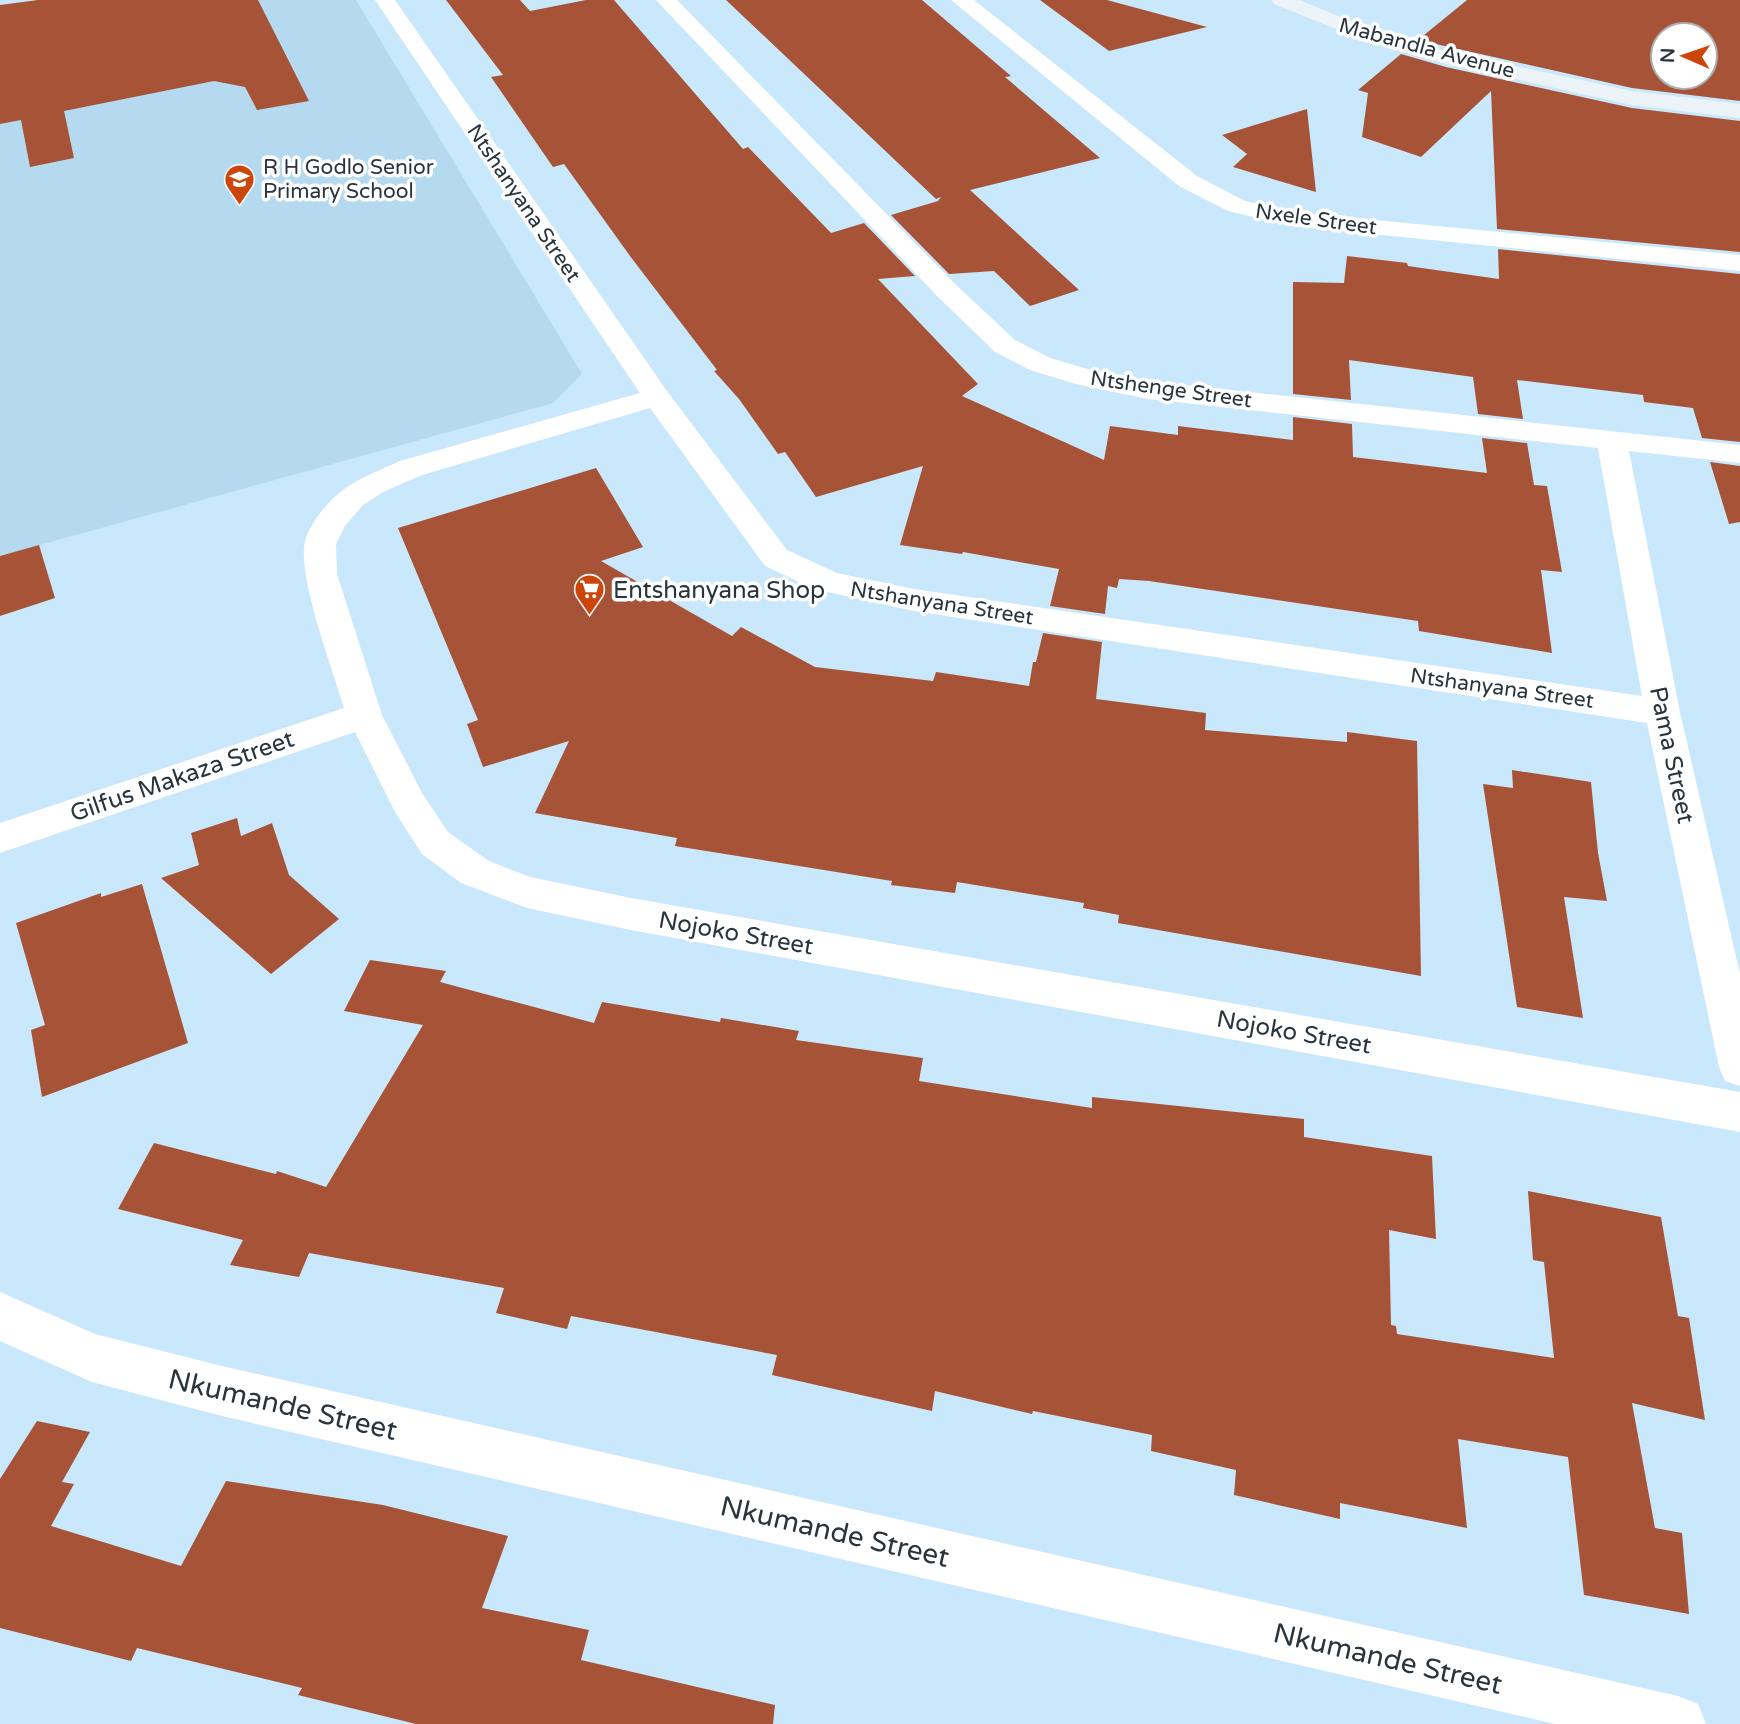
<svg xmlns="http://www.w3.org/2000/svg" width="1740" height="1724" font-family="'Varela Round',sans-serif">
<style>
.built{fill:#b5daf0}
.building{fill:#a75337;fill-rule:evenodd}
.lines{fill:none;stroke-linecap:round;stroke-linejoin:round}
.street{fill:#fff;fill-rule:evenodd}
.secondary{fill:#edf4f9;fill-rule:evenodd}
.labels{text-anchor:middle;stroke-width:7;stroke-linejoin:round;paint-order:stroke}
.far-street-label{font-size:21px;fill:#29343c;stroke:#fff}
.far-poi-label{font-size:21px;fill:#29343c;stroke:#fff;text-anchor:start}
.poi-label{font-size:24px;fill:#29343c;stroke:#fff;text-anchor:start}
.street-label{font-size:24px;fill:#29343c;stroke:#fff}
.near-street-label{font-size:28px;fill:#29343c;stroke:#fff}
</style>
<rect width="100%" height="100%" fill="#cae8fb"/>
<path class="built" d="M 191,0 L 356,0 L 582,374 L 553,403 L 0,556 L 0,38 Z"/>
<path class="building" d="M 38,0 L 258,0 L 309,101 L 257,110 L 245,87 L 214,81 L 64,111 L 74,158 L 30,167 L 21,120 L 0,124 L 0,5 Z
M 446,0 L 520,0 L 530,11 L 586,0 L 614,0 L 743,149 L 748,147 L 831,233 L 864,223 L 915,276 L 878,279 L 978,384 L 962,396 L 1104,460 L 1110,426 L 1178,435 L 1178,426 L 1293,440 L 1293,417 L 1352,424 L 1353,457 L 1487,473 L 1482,438 L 1527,443 L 1534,485 L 1547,486 L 1562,572 L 1541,570 L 1552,653 L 1419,631 L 1418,621 L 1149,581 L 1119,579 L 1117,588 L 1108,586 L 1105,614 L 1050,606 L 1059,569 L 963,552 L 962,554 L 900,545 L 923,466 L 816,497 L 785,452 L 778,454 L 739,399 L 714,371 L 717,370 L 630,256 L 564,164 L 553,167 L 491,77 L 503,75 Z
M 726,0 L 922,0 L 1011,76 L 1005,77 L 1100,158 L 970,190 L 1079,290 L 1030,306 L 994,271 L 949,274 L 891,215 L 938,201 L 941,197 L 936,199 Z
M 1040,0 L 1107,0 L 1207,27 L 1109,51 Z
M 1467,0 L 1740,0 L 1740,101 L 1632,88 L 1418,40 ZM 1663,35 L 1705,35 L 1705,77 L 1663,77 Z
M 1401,54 L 1446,67 L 1632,108 L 1740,121 L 1740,252 L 1497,229 L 1491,91 L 1421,157 L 1362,137 L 1368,93 L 1358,90 Z
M 1307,109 L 1316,192 L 1233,167 L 1247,154 L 1222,135 Z
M 1498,249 L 1740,274 L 1740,442 L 1702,438 L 1693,408 L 1644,402 L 1643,395 L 1517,380 L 1523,419 L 1478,414 L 1473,377 L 1349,360 L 1351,400 L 1293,394 L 1293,282 L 1344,283 L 1347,256 L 1407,263 L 1408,266 L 1499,279 Z
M 1710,462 L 1740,466 L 1740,522 L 1729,524 Z
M 596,468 L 643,547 L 601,561 L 732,636 L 741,627 L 815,667 L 933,681 L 936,672 L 1029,686 L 1033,662 L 1036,662 L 1043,633 L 1102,642 L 1096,699 L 1206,713 L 1205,730 L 1347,742 L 1347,732 L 1417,741 L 1421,976 L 1118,923 L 1119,915 L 1083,908 L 1084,903 L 957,882 L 955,893 L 891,885 L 892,881 L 675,846 L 677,838 L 535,813 L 569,741 L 483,767 L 467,724 L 478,720 L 398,528 Z
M 39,545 L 55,598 L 0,616 L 0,556 Z
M 1512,770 L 1591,782 L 1598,853 L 1607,901 L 1564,897 L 1583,1018 L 1517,1007 L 1483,784 L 1513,788 Z
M 237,818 L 241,836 L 272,823 L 289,875 L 339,919 L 271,974 L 161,878 L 199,865 L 191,833 Z
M 142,884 L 188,1043 L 42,1097 L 31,1030 L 45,1025 L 16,923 L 101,893 L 101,897 Z
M 370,960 L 446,971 L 440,982 L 594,1023 L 602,1002 L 720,1022 L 721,1018 L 799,1031 L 796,1040 L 923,1058 L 919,1081 L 1092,1108 L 1092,1097 L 1304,1119 L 1304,1137 L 1432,1156 L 1436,1239 L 1389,1230 L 1391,1325 L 1396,1326 L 1397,1334 L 1554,1358 L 1544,1262 L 1533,1260 L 1528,1191 L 1661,1217 L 1678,1316 L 1689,1318 L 1705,1420 L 1632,1403 L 1655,1528 L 1682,1533 L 1689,1614 L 1584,1595 L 1568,1457 L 1458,1439 L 1467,1528 L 1340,1503 L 1340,1519 L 1234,1495 L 1236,1470 L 1151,1451 L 1152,1435 L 1033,1411 L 1032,1414 L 935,1391 L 932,1411 L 772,1375 L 777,1355 L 571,1316 L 567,1329 L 496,1313 L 504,1288 L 309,1253 L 299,1277 L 230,1265 L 243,1240 L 118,1209 L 154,1143 L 276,1174 L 277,1171 L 326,1187 L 423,1025 L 344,1011 Z
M 37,1421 L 90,1432 L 62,1482 L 74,1484 L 51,1526 L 181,1566 L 226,1481 L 383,1505 L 508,1536 L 482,1608 L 589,1630 L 581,1660 L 775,1705 L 773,1724 L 416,1724 L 298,1695 L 302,1688 L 137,1648 L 131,1661 L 0,1628 L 0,1479 Z"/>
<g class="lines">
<path class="street" d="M 375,0 L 395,0 L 667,391 L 787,550 L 837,573 L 914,589 L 1642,696 L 1598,448 L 1148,399 L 1076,384 L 1030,370 L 995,352 L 937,296 L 656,0 L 677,0 L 955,284 L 1015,340 L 1050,358 L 1091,370 L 1148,381 L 1740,445 L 1740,463 L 1629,451 L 1680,712 L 1740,974 L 1740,1086 L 1725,1081 L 1719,1067 L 1647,723 L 914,611 L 814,589 L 765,566 L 650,408 L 422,475 L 385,491 L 363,505 L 345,526 L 336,544 L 337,574 L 382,715 L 422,793 L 448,832 L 489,861 L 530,877 L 631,898 L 1740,1092 L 1740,1132 L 631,930 L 527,908 L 461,883 L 422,854 L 395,812 L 355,732 L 0,853 L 0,823 L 344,708 C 332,667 301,587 304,547 C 306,527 327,502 343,490 C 360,477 381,470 400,461 L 640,393 Z
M 951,0 L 974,0 L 1197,176 L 1245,201 L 1292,212 L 1740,255 L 1740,271 L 1292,226 L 1228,211 L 1179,186 Z
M 0,1292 L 95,1334 L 222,1366 L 1678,1696 L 1698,1704 L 1706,1724 L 1555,1724 L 222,1416 L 92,1382 L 0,1341 Z"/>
<path class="secondary" d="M 1271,0 L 1299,0 L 1380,33 L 1450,52 L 1632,91 L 1740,104 L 1740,118 L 1632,105 L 1447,64 L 1366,41 L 1274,4 Z"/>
</g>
<defs>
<symbol id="school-pin" viewBox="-11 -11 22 30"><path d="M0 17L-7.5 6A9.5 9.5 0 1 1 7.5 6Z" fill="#cc460b" stroke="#fff"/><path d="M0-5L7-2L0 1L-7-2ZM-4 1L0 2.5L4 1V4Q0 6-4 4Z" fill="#fff"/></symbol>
<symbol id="supermarket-pin" viewBox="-11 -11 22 30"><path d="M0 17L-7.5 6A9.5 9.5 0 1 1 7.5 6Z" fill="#cc460b" stroke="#fff"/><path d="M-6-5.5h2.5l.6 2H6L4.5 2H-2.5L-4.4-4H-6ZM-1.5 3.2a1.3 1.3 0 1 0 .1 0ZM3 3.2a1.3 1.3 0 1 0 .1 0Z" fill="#fff"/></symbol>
</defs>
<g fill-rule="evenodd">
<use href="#school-pin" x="222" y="162" width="35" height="47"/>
<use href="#supermarket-pin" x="572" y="572" width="35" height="47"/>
</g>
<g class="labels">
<g class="far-street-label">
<text transform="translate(1427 48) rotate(15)" y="7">Mabandla Avenue</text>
<text transform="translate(524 203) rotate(56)" y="7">Ntshanyana Street</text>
<text transform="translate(1316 219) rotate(8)" y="7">Nxele Street</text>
<text transform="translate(1171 389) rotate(8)" y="7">Ntshenge Street</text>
<text transform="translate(942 603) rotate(9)" y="7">Ntshanyana Street</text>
<text transform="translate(1502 688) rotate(8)" y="7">Ntshanyana Street</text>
</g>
<g class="far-poi-label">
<text x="263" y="174">R H Godlo Senior<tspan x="263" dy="24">Primary School</tspan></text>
</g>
<g class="poi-label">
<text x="613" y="598">Entshanyana Shop</text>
</g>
<g class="street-label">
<text transform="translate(1672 755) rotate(78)" y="8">Pama Street</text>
<text transform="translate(182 776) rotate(-19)" y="8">Gilfus Makaza Street</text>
<text transform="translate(736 933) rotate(10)" y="8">Nojoko Street</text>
<text transform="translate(1294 1032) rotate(10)" y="8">Nojoko Street</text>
</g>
<g class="near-street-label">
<text transform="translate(283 1404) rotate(13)" y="10">Nkumande Street</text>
<text transform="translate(835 1531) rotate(13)" y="10">Nkumande Street</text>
<text transform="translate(1388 1658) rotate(13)" y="10">Nkumande Street</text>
</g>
</g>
<g transform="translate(1684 56) rotate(272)"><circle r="33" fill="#ffffff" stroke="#a9aeb1" stroke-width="2"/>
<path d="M0-5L12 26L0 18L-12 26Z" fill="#cc460b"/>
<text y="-10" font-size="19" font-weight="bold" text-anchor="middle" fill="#29343c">N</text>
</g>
</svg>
